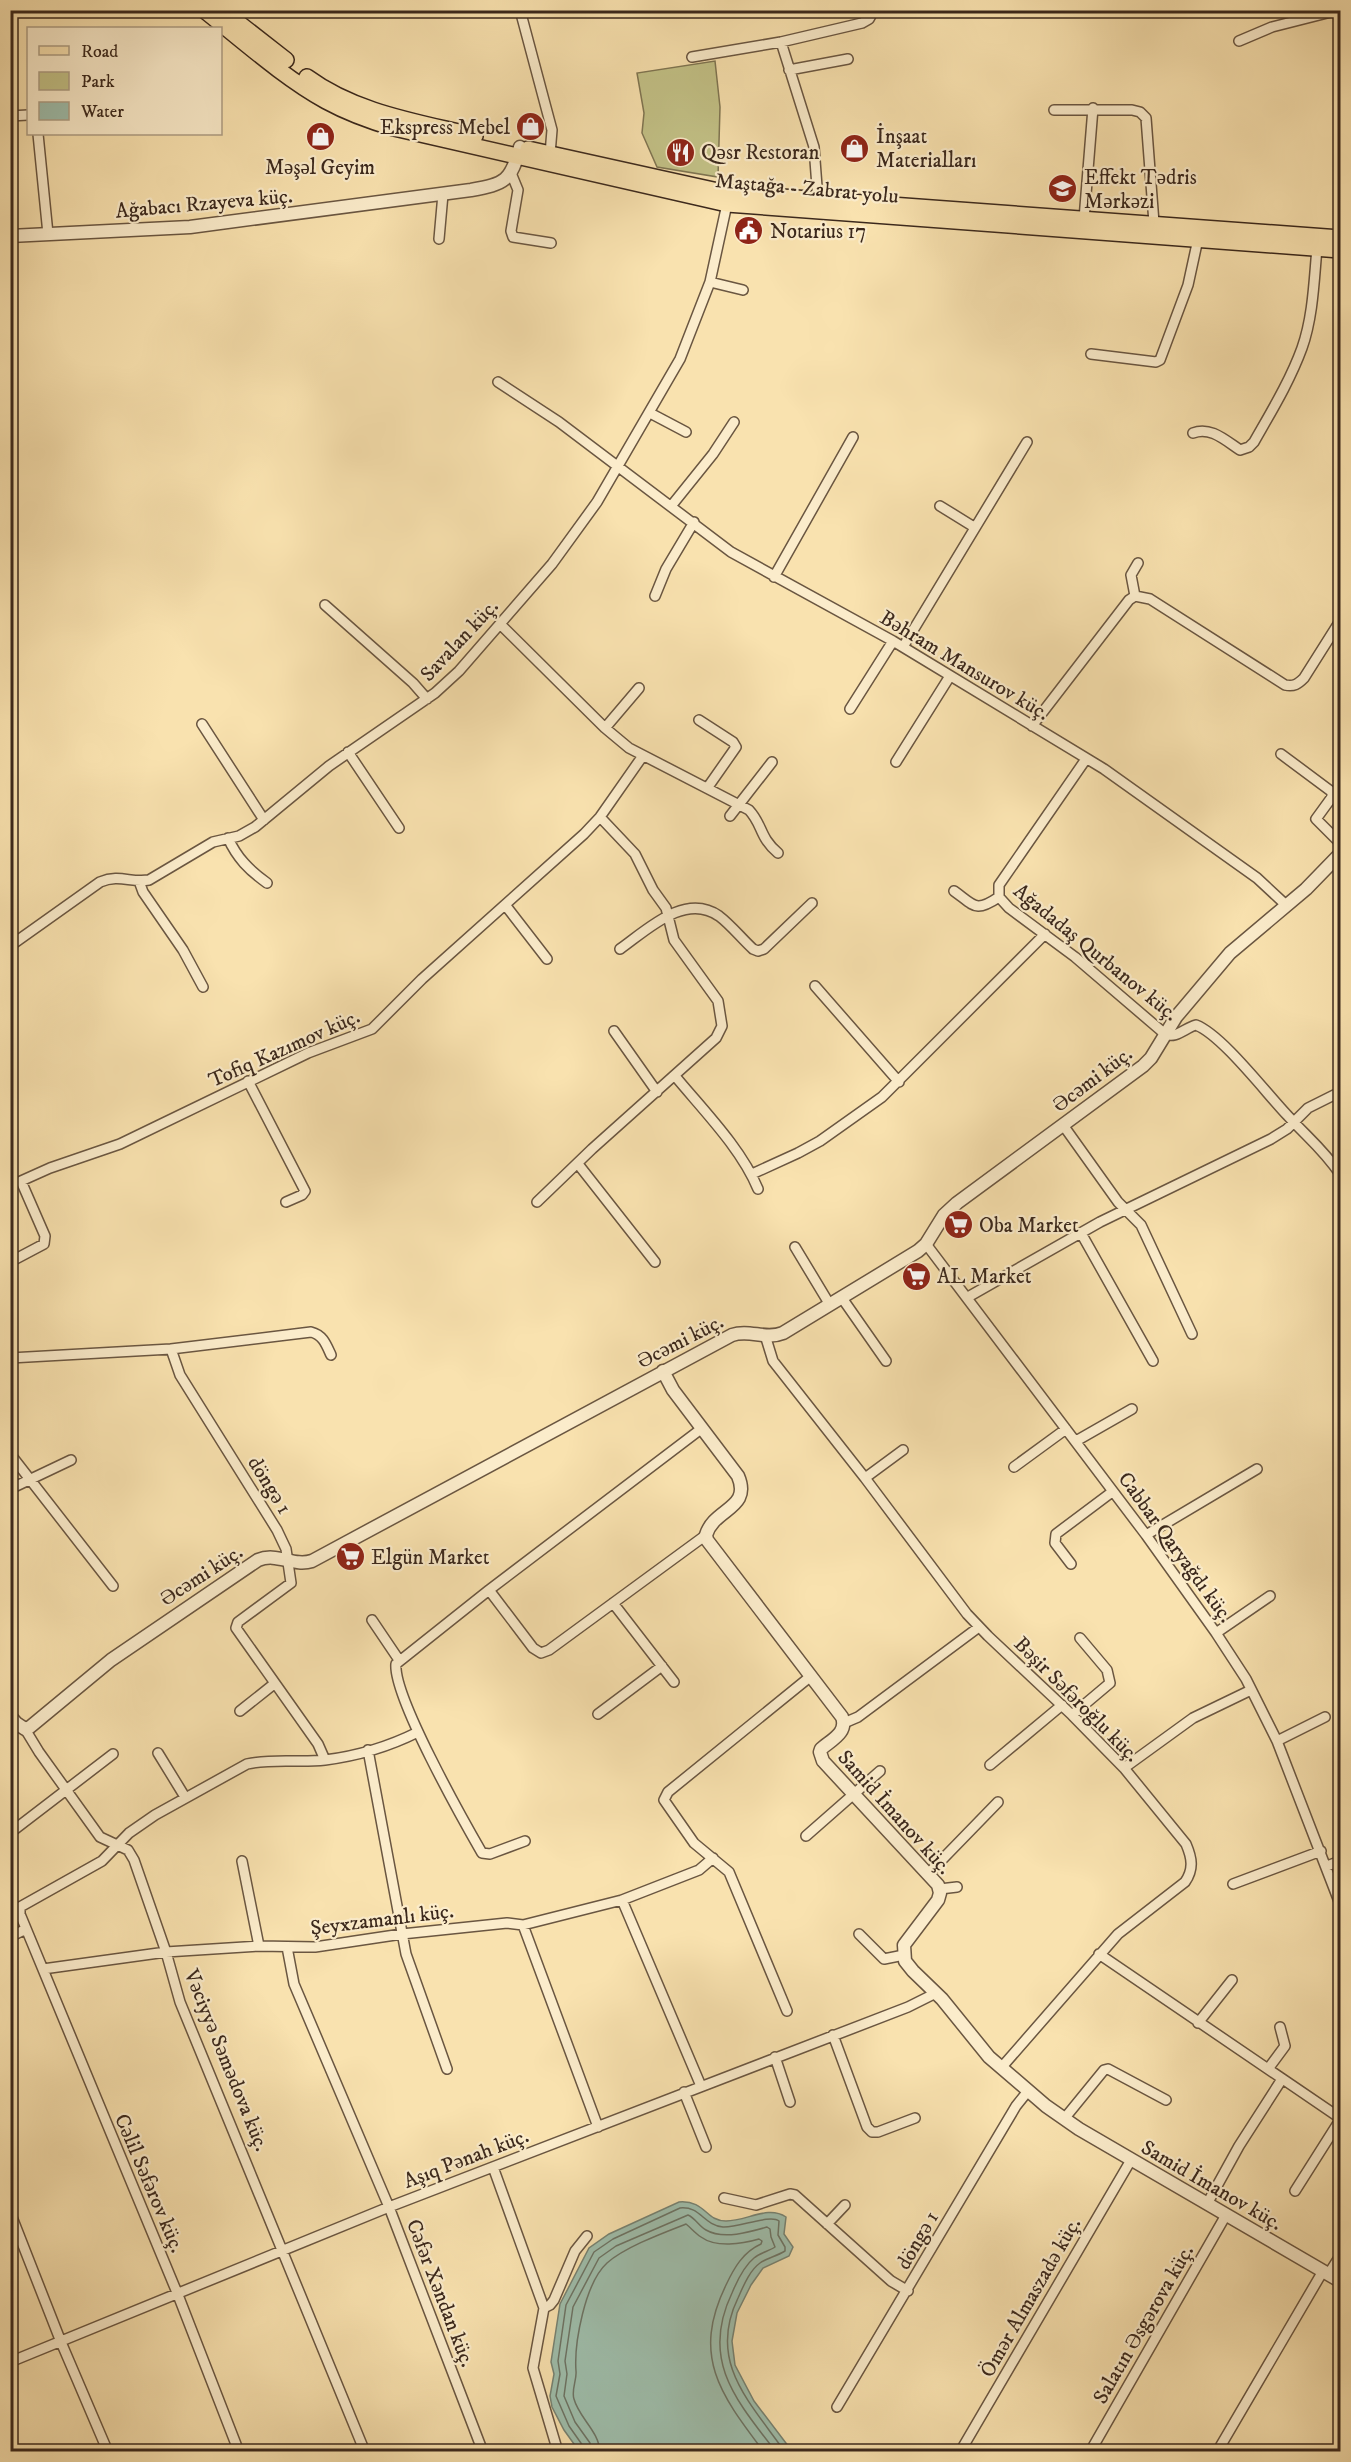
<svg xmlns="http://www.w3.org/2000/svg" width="1351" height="2462" font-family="'IM FELL DW Pica',serif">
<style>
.green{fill:#c3c287;stroke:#7f7552;stroke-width:1.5}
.water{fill:#9ebeac;stroke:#768272;stroke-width:1.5}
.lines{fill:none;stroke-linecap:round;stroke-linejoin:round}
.shore{stroke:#6c7364;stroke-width:1.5}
.minor-casing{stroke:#6a5641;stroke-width:12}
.tertiary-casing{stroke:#6a5641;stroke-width:15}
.primary-casing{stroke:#3b281c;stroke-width:18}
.minor{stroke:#fbeccb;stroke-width:9}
.tertiary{stroke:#fbeccb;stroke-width:12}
.primary{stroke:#f9e2af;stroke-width:15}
.labels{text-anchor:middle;stroke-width:4.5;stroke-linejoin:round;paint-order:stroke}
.poi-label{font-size:21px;fill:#3b281c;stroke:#fbeccb;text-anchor:start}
.street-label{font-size:21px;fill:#3b281c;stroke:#fbeccb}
</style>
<rect width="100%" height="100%" fill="#f9e2af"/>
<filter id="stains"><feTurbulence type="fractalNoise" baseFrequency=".00333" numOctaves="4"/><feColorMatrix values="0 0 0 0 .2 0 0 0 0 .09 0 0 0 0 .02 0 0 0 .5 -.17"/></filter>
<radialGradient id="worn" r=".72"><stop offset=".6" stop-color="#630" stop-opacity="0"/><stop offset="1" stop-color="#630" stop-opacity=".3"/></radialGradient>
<path class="green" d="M 715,61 L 720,107 L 718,177 L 657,167 L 642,133 L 644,113 L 637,73 Z"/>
<path class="water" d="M 679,2202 C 706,2200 705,2221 726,2221 C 747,2221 768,2205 786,2217 L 784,2234 L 793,2247 L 789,2256 L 763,2268 L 751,2285 L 737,2313 L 732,2341 L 735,2365 L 754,2401 L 792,2451 L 579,2451 L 564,2430 L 552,2407 L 550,2396 L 554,2374 L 551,2362 L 560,2304 L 589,2248 L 609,2234 Z"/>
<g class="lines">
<path class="shore" d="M 584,2452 L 583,2446 L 569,2426 L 556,2396 L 560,2374 L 558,2361 L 566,2305 L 594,2252 L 613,2239 L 680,2208 C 701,2206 703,2225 723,2227 C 738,2228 770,2214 779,2221 L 778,2235 L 785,2247 L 785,2251 C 777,2256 767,2258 760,2263 C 749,2271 743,2287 738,2298 C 707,2362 750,2402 785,2452
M 591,2452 L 590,2443 L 575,2422 L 564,2396 L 567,2374 L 565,2361 L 573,2307 L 599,2258 L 616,2246 L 688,2215 C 695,2218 699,2226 706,2230 C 723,2240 750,2232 767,2227 L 770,2229 L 771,2237 L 775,2247 C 769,2251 760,2253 754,2258 C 744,2266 737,2281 732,2293 C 700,2360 736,2400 776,2452
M 600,2452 C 599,2431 579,2418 574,2399 C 571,2390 577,2380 576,2371 C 574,2343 585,2283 607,2263 C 625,2247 663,2233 686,2224 C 691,2228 695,2233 701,2237 C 716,2248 742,2244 759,2239 L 762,2241 L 761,2244 C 743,2252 734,2268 726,2285 C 691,2357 721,2395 764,2452"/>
<defs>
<path id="minor" d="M 520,10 L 552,130 L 550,154
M 234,20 L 242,10
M 1239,41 L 1272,27 L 1339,10
M 781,42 L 814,147 L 818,200
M 692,57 L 781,42 L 862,23 L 869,19 L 874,10
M 789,70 L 848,59
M 1054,110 L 1132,110 L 1140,112 L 1146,118 L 1154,223
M 10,116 L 28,115
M 38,134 L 48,234
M 511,173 L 518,190 L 511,231 L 513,237 L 551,243
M 1084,219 L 1093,108
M 439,239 L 443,194
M 710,282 L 743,290
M 1091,354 L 1156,362 L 1160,360 L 1188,285 L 1198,239
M 498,382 L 559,422 L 731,552 L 893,641 L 1104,769 L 1257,878 L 1286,905
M 650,413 L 686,432
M 1193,433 C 1210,426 1225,440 1240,450 L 1249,447 L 1254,442 C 1271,412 1290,381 1302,348 C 1313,317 1314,281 1317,248
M 672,505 L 713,454 L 734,422
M 940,506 L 974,527
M 774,577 L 853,437
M 655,596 L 666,569 L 694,522
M 1135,596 L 1131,575 L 1138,563
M 325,605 L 413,683 L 427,699
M 500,624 L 605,728 L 629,748 L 749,810 C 763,825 759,837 778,853
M 903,647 L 1027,442
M 850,709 L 893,641
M 699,720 L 733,742 L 736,747 L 708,787
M 202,724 L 264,820
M 1032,726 L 1129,600 L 1135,596 L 1150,599 L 1285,685 C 1294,687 1298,684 1304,678 L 1340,621
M 605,728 L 639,688
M 348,752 L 399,828
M 1281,754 L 1332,792 L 1332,797 L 1316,819 L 1340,843
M 1086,759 L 999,885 L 999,897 L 1009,908 L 1075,957 L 1165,1034 C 1176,1039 1185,1028 1196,1025 C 1222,1035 1266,1093 1288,1116 C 1307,1137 1323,1149 1340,1174
M 896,762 L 950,676
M 730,816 L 772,762
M 228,838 C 237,858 249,870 267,883
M 139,881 L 143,892 L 183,950 L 203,987
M 954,891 C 975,906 975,913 999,897
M 506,906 L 547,959
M 10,946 L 100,882 C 120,874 130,883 149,880 L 213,842 L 239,836 L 255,827 L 329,766 L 435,693 L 459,671 L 552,564 L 597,502 L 680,359 L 710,282 L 727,204
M 620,949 C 647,930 685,892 719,916 C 731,925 742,939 753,949 L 758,951 L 764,949 L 812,903
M 815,986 L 899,1082
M 614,1031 L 657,1092
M 675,1076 C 703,1110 741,1148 758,1189
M 248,1081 L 305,1191 L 302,1195 L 286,1202
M 1063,1125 L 1118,1202 L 1141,1225 L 1192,1334
M 578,1164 L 655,1262
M 752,1174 L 798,1153 L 820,1141 L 882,1097 L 1045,934
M 537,1202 L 592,1149 L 716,1038 L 722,1026 L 718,1001 L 674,940 L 666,908 L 653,890 L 635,854 L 600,817
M 1081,1233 L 1153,1361
M 926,1244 L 1146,1535 L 1216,1633 L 1246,1679 L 1277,1741 L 1340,1904
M 795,1247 L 830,1305
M 10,1262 L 44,1244 L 45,1236 L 21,1181 L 50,1168 L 120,1144 L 308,1053 L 372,1029 L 422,979 L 584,834 L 600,817 L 642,757
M 968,1297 L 1100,1222 L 1271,1139 L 1287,1129 L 1308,1108 L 1340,1092
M 842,1298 L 886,1361
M 765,1335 L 773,1361 L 865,1478 L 967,1614 L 988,1636 L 1072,1715 L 1124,1768 L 1186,1844 C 1192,1858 1194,1869 1185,1882 L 1118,1934 L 1001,2068
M 171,1349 L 311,1332 C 323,1335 326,1344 331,1355
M 10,1358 L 171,1349 L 180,1375 L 277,1530 L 286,1549 L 291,1583 L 238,1622 L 236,1628 L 318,1744 L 325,1760
M 1076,1441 L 1132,1409
M 11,1455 L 113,1586
M 1014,1467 L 1066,1429
M 865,1478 L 903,1450
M 10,1489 L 71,1460
M 1146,1535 L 1257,1469
M 1071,1564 L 1055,1543 L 1056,1534 L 1112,1492
M 489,1590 L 533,1648 L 541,1653 L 549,1650 L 706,1535
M 613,1603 L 674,1682
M 372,1620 L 399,1660
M 1216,1633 L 1270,1596
M 240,1711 L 274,1684
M 598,1714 L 662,1666
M 1072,1715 L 1110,1683 L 1107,1670 L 1080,1638
M 844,1723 L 858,1717 L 979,1627
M 25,1729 L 39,1752 L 100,1837 L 128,1850 L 134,1860 L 166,1952 L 180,2002 L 365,2452
M 1277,1741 L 1325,1717
M 368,1750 L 406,1954 L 447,2069
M 158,1753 L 185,1797
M 990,1765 L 1062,1705
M 1124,1768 L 1193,1718 L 1251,1690
M 10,1833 L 113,1754
M 806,1836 L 880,1771
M 525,1841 L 490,1854 L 482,1853 C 463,1820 393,1696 396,1664 L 489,1590 L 701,1429
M 242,1861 L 259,1946
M 1327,1866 L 1340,1861
M 929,1873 L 998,1802
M 1233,1884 L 1321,1851
M 940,1889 L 957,1887
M 622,1900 L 701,2086
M 523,1925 L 598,2127
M 859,1934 L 884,1959 L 904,1955
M 10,1937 L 26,1929
M 287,1947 L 294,1984 L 389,2207 L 483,2452
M 1099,1954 L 1340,2118
M 43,1969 L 166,1952 L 259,1946 L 315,1947 L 402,1934 L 507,1923 L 523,1925 L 622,1900 L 699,1870 L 713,1858
M 787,2011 L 729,1872 L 694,1843 L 664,1800 L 668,1792 L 811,1676
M 1198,2023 L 1232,1980
M 833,2035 L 867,2127 L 872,2132 L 878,2132 L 915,2118
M 775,2057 L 790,2102
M 1268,2069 L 1285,2046 L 1280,2027
M 684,2092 L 706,2147
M 1064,2119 L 1104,2070 L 1108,2069 L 1166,2100
M 493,2167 L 544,2308 L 533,2368 L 558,2452
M 1295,2191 L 1340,2120
M 724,2198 L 756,2205 L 790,2194 L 795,2195 L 891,2281 L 908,2291
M 1207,2204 L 1239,2146 L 1282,2079
M 10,2212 L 61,2342 L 108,2452
M 827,2224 L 845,2205
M 1328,2275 L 1340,2256
M 544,2308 L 550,2305 L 554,2300 L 575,2251 L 587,2236
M 10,2362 L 389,2207 L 908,2007 L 936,1993
M 837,2407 L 1016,2106 L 1028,2091
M 239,2452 L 178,2295 L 20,1914 L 20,1907 L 102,1861 L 129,1833 L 155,1815 L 247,1764 C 273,1758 299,1763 325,1760 C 357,1756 390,1746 418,1732
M 960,2452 L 1131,2160
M 1090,2452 L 1226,2215
M 1217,2452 L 1323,2271"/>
<path id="tertiary" d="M 10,236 L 190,227 L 471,190 C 505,184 511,181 520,147
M 663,1371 L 673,1390 L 738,1476 C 752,1509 714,1508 706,1535 L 707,1540 L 842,1717 C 848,1733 831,1740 821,1749 L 820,1752 L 823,1761 L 938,1885 L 940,1893 L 938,1900 L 904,1945 L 905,1961 L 913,1971 L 942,1999 L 989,2057 L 1046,2106 L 1079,2129 L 1340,2281
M 10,1716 L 16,1723 L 25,1729 L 30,1727 L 111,1660 L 258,1560 C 277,1552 293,1567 312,1561 L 732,1335 C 749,1329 766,1340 783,1333 L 918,1251 L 926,1244 L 944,1215 L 957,1203 L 1143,1066 L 1151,1058 L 1176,1017 L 1230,953 L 1306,889 L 1340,854"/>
<path id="primary" d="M 204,10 C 242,40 284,78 326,101 C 348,113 370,121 394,128 L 727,204 L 1340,250
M 222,10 L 286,60
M 307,77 C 356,113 418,122 475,136
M 528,149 L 727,193 L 1340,238"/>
</defs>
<use href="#minor" class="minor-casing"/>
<use href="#tertiary" class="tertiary-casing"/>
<use href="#primary" class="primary-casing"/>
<use href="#minor" class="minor"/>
<use href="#tertiary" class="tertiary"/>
<use href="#primary" class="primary"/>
</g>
<defs>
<symbol id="shop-disc" viewBox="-11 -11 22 22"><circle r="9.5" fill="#8f2418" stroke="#fbeccb"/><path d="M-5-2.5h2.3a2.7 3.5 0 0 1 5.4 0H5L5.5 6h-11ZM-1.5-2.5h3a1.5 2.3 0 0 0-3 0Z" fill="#fff"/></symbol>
<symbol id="restaurant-disc" viewBox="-11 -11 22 22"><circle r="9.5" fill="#8f2418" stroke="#fbeccb"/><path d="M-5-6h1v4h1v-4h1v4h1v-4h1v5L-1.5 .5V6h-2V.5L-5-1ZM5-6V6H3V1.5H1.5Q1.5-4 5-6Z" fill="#fff"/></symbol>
<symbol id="university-disc" viewBox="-11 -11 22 22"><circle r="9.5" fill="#8f2418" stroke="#fbeccb"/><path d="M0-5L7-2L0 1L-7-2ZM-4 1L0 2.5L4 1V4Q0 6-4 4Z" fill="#fff"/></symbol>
<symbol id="civic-disc" viewBox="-11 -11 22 22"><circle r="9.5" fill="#8f2418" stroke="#fbeccb"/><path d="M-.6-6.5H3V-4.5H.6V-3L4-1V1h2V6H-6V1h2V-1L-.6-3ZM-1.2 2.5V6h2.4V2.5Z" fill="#fff"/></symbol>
<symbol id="supermarket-disc" viewBox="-11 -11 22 22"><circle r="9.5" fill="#8f2418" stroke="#fbeccb"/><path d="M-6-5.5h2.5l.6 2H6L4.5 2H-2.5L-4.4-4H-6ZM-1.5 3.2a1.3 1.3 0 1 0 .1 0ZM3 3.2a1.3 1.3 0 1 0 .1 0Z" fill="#fff"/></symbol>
</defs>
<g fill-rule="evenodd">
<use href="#shop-disc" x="514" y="110" width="33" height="33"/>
<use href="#shop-disc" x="304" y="120" width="33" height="33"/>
<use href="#shop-disc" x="838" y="132" width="33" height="33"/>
<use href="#restaurant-disc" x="664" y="136" width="33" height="33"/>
<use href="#university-disc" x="1046" y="172" width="33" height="33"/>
<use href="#civic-disc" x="732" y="214" width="33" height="33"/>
<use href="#supermarket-disc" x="942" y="1208" width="33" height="33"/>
<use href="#supermarket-disc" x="900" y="1260" width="33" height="33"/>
<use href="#supermarket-disc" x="334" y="1540" width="33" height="33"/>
</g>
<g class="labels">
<g class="poi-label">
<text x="510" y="134" text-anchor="end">Ekspress Mebel</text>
<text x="876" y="143">İnşaat<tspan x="876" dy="24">Materialları</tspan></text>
<text x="701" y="159">Qəsr Restoran</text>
<text x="320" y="174" text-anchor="middle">Məşəl Geyim</text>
<text x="1084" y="184">Effekt Tədris<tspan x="1084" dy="24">Mərkəzi</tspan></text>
<text x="770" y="238">Notarius 17</text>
<text x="979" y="1232">Oba Market</text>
<text x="937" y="1283">AL Market</text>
<text x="371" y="1564">Elgün Market</text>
</g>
<g class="street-label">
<text transform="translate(807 188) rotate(5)" y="7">Maştağa - Zabrat yolu</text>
<text transform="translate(204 203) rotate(-5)" y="7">Ağabacı Rzayeva küç.</text>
<text transform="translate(459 640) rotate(-47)" y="7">Savalan küç.</text>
<text transform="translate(965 665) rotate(31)" y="7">Bəhram Mansurov küç.</text>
<text transform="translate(1096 952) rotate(39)" y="7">Ağadadaş Qurbanov küç.</text>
<text transform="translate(284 1048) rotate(-24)" y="7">Tofiq Kazımov küç.</text>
<text transform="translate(1092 1079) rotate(-37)" y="7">Əcəmi küç.</text>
<text transform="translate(680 1341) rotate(-27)" y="7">Əcəmi küç.</text>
<text transform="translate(270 1485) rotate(58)" y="7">döngə 1</text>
<text transform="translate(1176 1547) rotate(54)" y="7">Cabbar Qaryağdı küç.</text>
<text transform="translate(201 1575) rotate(-33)" y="7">Əcəmi küç.</text>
<text transform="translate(1077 1699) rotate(45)" y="7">Bəşir Səfəroğlu küç.</text>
<text transform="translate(895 1812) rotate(48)" y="7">Samid İmanov küç.</text>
<text transform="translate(382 1919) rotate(-7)" y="7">Şeyxzamanlı küç.</text>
<text transform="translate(227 2060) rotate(68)" y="7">Vəciyyə Səmədova küç.</text>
<text transform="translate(466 2158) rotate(-21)" y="7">Aşıq Pənah küç.</text>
<text transform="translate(150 2183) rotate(67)" y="7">Cəlil Səfərov küç.</text>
<text transform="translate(1212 2185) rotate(30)" y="7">Samid İmanov küç.</text>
<text transform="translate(917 2240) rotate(-60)" y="7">döngə 1</text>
<text transform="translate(441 2293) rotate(69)" y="7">Cəfər Xəndan küç.</text>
<text transform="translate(1030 2297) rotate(-60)" y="7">Ömər Almaszadə küç.</text>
<text transform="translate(1143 2324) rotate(-60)" y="7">Salatın Əsgərova küç.</text>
</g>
</g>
<rect width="1351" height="2462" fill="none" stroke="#f9e2af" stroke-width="36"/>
<rect x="12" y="12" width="1327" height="2438" fill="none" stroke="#3b281c" stroke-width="3"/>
<rect x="18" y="18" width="1315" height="2426" fill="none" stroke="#3b281c" stroke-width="1.5"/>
<rect x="27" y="27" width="195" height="108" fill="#fbeccb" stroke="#ae9e85" stroke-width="1.5"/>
<rect x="39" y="46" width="30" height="9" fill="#f9e2af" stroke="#ae9e85" stroke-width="1.5"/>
<text x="81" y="57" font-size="18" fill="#3b281c">Road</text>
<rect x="39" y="72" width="30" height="18" fill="#c3c287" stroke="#ae9e85" stroke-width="1.5"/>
<text x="81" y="87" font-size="18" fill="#3b281c">Park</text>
<rect x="39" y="102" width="30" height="18" fill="#9ebeac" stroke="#ae9e85" stroke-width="1.5"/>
<text x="81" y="117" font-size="18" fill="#3b281c">Water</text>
<rect width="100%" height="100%" filter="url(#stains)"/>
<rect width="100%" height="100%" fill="url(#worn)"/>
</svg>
